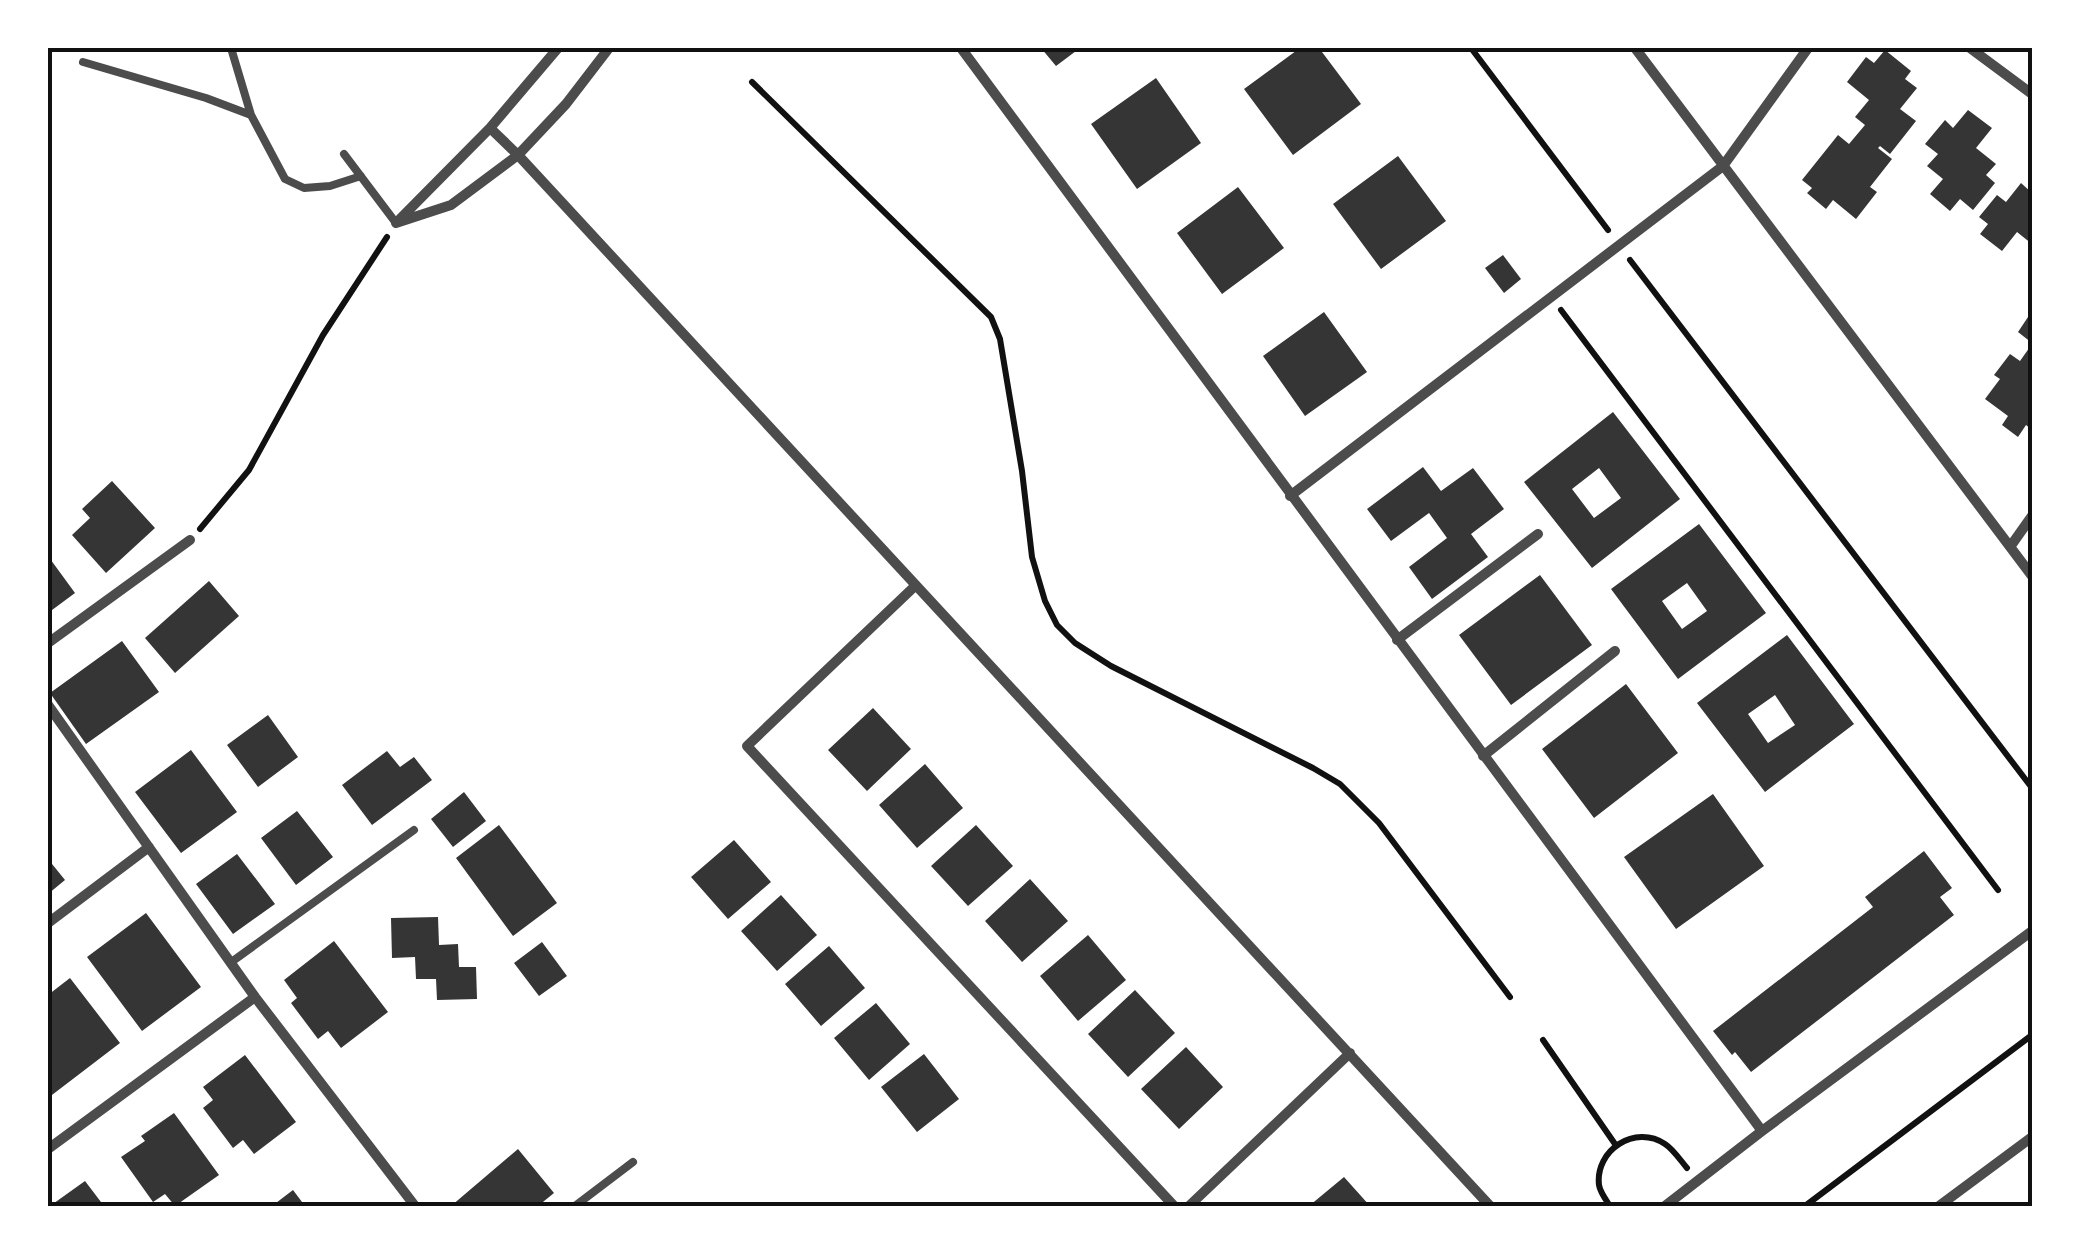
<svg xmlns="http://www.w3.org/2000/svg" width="2080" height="1254" font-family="Lato,sans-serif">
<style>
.building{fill:#353535;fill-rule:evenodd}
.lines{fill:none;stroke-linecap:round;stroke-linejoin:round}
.path{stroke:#111;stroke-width:6}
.service{stroke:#4c4c4c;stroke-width:8}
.minor{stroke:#4c4c4c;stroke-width:10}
.neatline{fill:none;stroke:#111;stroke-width:4}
</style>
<rect width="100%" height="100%" fill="#fff"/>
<path class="building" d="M 1041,48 L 1080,48 L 1056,66 Z
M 1300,48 L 1319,48 L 1361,104 L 1293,155 L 1244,89 Z
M 1885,50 L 1911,71 L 1905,79 L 1917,88 L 1900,109 L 1916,121 L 1890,154 L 1880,146 L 1878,148 L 1892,159 L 1870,187 L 1877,192 L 1856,219 L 1833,200 L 1826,209 L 1807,193 L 1812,188 L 1802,180 L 1838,135 L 1849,144 L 1865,125 L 1855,117 L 1869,100 L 1847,82 L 1866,57 L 1874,63 Z
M 1156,78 L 1201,143 L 1137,189 L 1091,124 Z
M 1968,110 L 1992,128 L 1976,148 L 1996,164 L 1986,175 L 1995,183 L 1973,210 L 1960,199 L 1950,211 L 1930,194 L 1943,179 L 1927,166 L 1938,154 L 1925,144 L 1945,120 L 1953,128 Z
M 1398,156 L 1446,221 L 1381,269 L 1333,204 Z
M 2021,183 L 2032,193 L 2032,244 L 2017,232 L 2002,251 L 1980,234 L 1988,224 L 1979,217 L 1997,195 L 2006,202 Z
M 1238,187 L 1284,248 L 1222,294 L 1177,233 Z
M 1503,255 L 1521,279 L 1504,293 L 1485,268 Z
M 2032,311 L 2032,343 L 2018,332 Z
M 1324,312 L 1367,372 L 1305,416 L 1263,356 Z
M 2032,344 L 2032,430 L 2026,425 L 2018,437 L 2002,425 L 2008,416 L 1985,399 L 2000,379 L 1994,375 L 2010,354 L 2020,361 Z
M 1613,412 L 1680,499 L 1592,568 L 1524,482 ZM 1599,468 L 1621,498 L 1594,518 L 1572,489 Z
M 1423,467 L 1441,491 L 1473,468 L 1504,509 L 1471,534 L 1488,557 L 1432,599 L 1409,567 L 1447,538 L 1429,513 L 1391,541 L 1367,509 Z
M 112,481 L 155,528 L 106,573 L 72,535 L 90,518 L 82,509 Z
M 1699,524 L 1766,613 L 1678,679 L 1611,589 ZM 1687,583 L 1707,611 L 1682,629 L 1662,601 Z
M 48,556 L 75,593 L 48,613 Z
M 1540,575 L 1592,645 L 1511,705 L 1459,635 Z
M 209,581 L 239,616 L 175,673 L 145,638 Z
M 1787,635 L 1854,724 L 1765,792 L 1697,703 ZM 1775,695 L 1795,725 L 1768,743 L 1748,714 Z
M 122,641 L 159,692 L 86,744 L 50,693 Z
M 1626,684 L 1678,753 L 1594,818 L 1542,749 Z
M 873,708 L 911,749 L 867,791 L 828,750 Z
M 268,715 L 298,757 L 258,787 L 227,745 Z
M 191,750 L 237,812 L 181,853 L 135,792 Z
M 387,751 L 400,767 L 414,757 L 432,780 L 372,825 L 342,785 Z
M 925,764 L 963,808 L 917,848 L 879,805 Z
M 464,792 L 486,821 L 453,847 L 431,819 Z
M 1713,794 L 1764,866 L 1676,929 L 1624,857 Z
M 297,811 L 333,857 L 296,885 L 261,838 Z
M 499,825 L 557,903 L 513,936 L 456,858 Z
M 976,825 L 1013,866 L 968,906 L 931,866 Z
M 734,840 L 771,882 L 728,919 L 691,877 Z
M 1924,851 L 1952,888 L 1940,897 L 1954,915 L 1751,1072 L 1735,1052 L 1732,1055 L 1713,1031 L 1873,907 L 1865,897 Z
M 237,854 L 275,904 L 233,934 L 196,884 Z
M 48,859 L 65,880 L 48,894 Z
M 1030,879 L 1068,921 L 1022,962 L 985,921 Z
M 781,895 L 817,935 L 777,971 L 741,931 Z
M 146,913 L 201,987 L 142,1031 L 87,957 Z
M 438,917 L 439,945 L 458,944 L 459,967 L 476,967 L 477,999 L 437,1000 L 436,979 L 416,979 L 415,957 L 392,958 L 391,918 Z
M 1088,935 L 1126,980 L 1078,1021 L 1040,976 Z
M 334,941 L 388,1012 L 341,1048 L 328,1031 L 318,1039 L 291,1003 L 297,998 L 284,980 Z
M 542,942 L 567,976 L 539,996 L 514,963 Z
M 829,946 L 865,988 L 821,1026 L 785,984 Z
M 70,978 L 120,1043 L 48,1098 L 48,995 Z
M 1135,990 L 1175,1033 L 1128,1077 L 1088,1034 Z
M 876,1003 L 910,1044 L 869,1080 L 834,1038 Z
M 1186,1047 L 1223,1087 L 1179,1129 L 1141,1089 Z
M 924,1054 L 959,1099 L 917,1132 L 881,1087 Z
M 245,1055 L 296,1122 L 254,1154 L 243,1140 L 233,1148 L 203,1108 L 213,1100 L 203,1087 Z
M 174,1113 L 219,1175 L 175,1206 L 165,1194 L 153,1202 L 121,1157 L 145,1141 L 141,1136 Z
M 518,1149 L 554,1193 L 538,1206 L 451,1206 Z
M 1344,1177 L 1370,1206 L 1309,1206 Z
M 85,1181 L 104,1206 L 50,1206 Z
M 293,1190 L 305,1206 L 272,1206 Z"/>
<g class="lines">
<path class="path" d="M 1471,48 L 1608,230
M 752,82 L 991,317 L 1000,339 L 1022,471 L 1032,557 L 1045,601 L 1057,625 L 1075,643 L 1111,666 L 1313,768 L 1340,784 L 1379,823 L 1510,997
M 1630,260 L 2032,788
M 1561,310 L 1998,890
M 200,529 L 249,470 L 323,335 L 387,237
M 1543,1040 L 1615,1144
M 1610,1206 C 1606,1200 1600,1192 1599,1185 C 1595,1150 1635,1124 1665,1144 C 1673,1149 1681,1161 1687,1168
M 1805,1206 L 2032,1035"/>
<path class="service" d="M 231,48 L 251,115 L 285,179 L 304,188 L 330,186 L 361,176
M 83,62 L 206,98 L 251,115
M 344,154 L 396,223
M 230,963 L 414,830
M 575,1206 L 633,1162"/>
<path class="minor" d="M 961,48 L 1762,1131
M 1635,48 L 2032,576
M 1970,48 L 2032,94
M 490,128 L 518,155 L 1490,1206
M 400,219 L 490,128 L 558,48
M 396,223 L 451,205 L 518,155 L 566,104 L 609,48
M 1290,496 L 1723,166 L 1808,48
M 2010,547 L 2032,516
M 915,586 L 747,746 L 1174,1206
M 1397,640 L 1538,534
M 48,643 L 190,540
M 48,705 L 255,997 L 415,1206
M 1483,756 L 1615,651
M 48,923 L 149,847
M 48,1149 L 255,997
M 1189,1206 L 1350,1053
M 1665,1206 L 1762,1131 L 2032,931
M 1939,1206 L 2032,1137"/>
</g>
<rect width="2080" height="1254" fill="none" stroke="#ffffff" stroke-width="100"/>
<rect x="50" y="50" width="1980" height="1154" class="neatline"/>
</svg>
